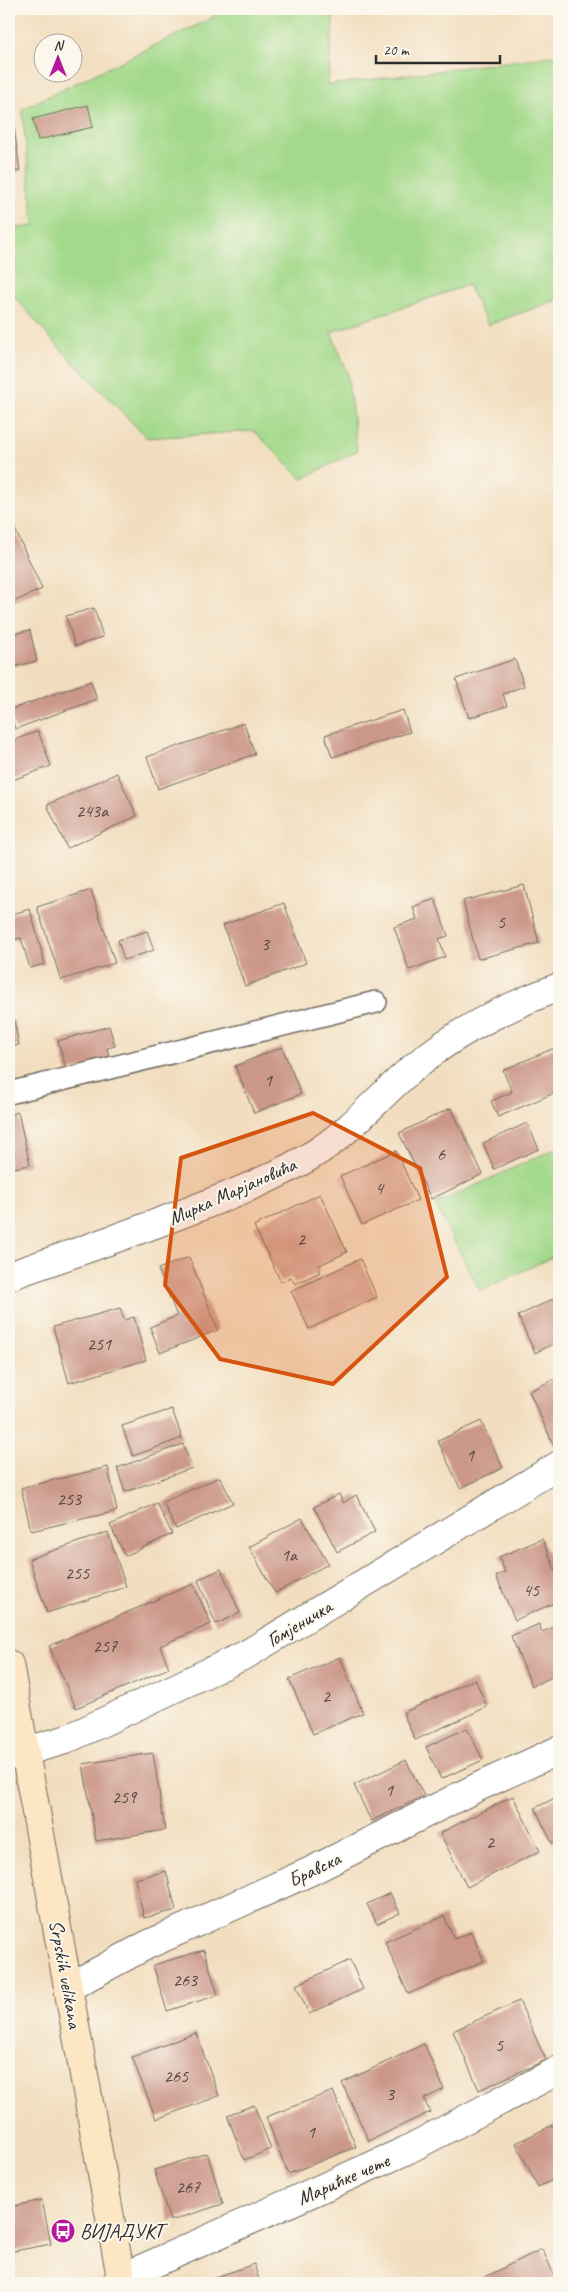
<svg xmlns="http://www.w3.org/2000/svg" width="568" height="2292" font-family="Caveat,sans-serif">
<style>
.green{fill:#a3d98a;stroke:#67825a}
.building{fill:#cb9789}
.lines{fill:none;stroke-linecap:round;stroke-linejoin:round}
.service-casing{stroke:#716a5f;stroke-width:24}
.minor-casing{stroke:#716a5f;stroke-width:30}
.secondary-casing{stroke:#716a5f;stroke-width:30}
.service{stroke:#fff;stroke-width:21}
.minor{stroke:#fff;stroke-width:28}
.secondary{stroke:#fce6c4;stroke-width:28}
.marked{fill:#d5540f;fill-opacity:0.2;stroke:#d5540f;stroke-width:4;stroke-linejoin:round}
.labels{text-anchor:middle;stroke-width:4;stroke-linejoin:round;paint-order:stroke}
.number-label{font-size:18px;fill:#534642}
.street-label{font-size:20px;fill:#2b2b2b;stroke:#fbf7ec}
.poi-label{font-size:20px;fill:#2b2b2b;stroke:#fbf7ec;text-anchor:start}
</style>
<rect width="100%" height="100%" fill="#fbf7ec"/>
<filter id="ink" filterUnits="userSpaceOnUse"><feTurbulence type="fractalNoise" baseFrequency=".02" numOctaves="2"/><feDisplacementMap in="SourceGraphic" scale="10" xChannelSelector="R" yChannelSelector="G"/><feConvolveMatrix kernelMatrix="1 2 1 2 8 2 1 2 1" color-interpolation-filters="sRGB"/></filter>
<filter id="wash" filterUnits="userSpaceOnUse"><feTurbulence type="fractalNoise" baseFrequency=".0096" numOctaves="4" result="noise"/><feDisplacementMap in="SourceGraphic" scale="20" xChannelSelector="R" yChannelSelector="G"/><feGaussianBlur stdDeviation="1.12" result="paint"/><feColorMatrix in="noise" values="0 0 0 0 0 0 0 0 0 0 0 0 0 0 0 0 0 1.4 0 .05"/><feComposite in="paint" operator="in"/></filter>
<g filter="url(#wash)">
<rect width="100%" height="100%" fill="#f2debf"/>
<path class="green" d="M 212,9 L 334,9 L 328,85 L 559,55 L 559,299 L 488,325 L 468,285 L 331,332 L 347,371 L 357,451 L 302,479 L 254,431 L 147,438 L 51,339 L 11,292 L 9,276 L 9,229 L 34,226 L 22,109 L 214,17 Z
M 559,1147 L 559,1254 L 480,1291 L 435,1204 Z"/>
<g id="blocks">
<path class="building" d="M 88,105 L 93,127 L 38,140 L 33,119 Z
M 9,127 L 14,127 L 20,171 L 9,173 Z
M 13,525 L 42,589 L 9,604 L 9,527 Z
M 94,608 L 103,637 L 75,646 L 66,616 Z
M 30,630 L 37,661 L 9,668 L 9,635 Z
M 515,659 L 524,686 L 503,694 L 507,706 L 469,718 L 456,679 Z
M 91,681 L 97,699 L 15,729 L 9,710 Z
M 403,710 L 410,732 L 332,757 L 325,735 Z
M 244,723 L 255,754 L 158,789 L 147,757 Z
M 38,731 L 51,766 L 10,781 L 9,742 Z
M 117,773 L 137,816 L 67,848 L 47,805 Z
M 524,885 L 539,943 L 478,959 L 463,901 Z
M 91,890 L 115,963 L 61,980 L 37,907 Z
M 435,899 L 448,936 L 439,939 L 445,957 L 409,970 L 394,927 L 417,919 L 413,907 Z
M 284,903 L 306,963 L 245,986 L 223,925 Z
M 30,909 L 45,964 L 30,968 L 21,938 L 9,941 L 9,915 Z
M 147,931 L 154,950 L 124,960 L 118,940 Z
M 14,1020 L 19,1045 L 9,1047 L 9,1021 Z
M 109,1026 L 115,1046 L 107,1048 L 110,1060 L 67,1072 L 58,1041 Z
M 559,1046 L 559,1091 L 498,1117 L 491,1101 L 512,1092 L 503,1070 Z
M 282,1047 L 301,1094 L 254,1113 L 235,1066 Z
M 451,1108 L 483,1174 L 431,1199 L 399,1133 Z
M 18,1112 L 30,1165 L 9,1169 L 9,1115 Z
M 527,1123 L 539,1149 L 494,1169 L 483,1143 Z
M 396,1151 L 418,1200 L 362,1225 L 340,1176 Z
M 320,1194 L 347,1252 L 318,1266 L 320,1272 L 295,1284 L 291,1277 L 281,1282 L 254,1226 Z
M 189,1257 L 218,1330 L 160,1353 L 150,1327 L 177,1316 L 158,1269 Z
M 360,1259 L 377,1297 L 309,1329 L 291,1291 Z
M 559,1296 L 559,1341 L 535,1353 L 518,1316 Z
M 120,1308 L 124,1320 L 134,1317 L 146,1360 L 69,1383 L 53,1327 Z
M 559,1377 L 559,1443 L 554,1446 L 529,1391 Z
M 172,1409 L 182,1438 L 133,1456 L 122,1426 Z
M 481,1421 L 503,1468 L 460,1488 L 438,1441 Z
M 183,1444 L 192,1468 L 125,1492 L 117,1468 Z
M 108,1467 L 117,1511 L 31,1531 L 21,1488 Z
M 220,1477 L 233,1503 L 176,1529 L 163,1502 Z
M 339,1494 L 343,1503 L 356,1495 L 375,1532 L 337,1552 L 314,1507 Z
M 157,1503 L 172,1534 L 125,1556 L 110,1525 Z
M 302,1518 L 328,1564 L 275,1593 L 249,1547 Z
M 108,1532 L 126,1587 L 47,1613 L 29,1559 Z
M 542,1539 L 559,1579 L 559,1601 L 515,1620 L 496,1576 L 505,1572 L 499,1557 Z
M 221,1569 L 240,1613 L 216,1624 L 198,1580 Z
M 193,1584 L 211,1624 L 160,1646 L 169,1668 L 76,1708 L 49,1646 Z
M 539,1624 L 542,1632 L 559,1625 L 559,1674 L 532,1686 L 511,1636 Z
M 340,1657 L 363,1713 L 313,1734 L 289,1679 Z
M 475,1679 L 487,1707 L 415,1740 L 403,1713 Z
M 467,1728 L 483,1760 L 441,1779 L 426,1747 Z
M 153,1753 L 165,1830 L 96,1841 L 83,1764 Z
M 406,1760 L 424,1796 L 371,1821 L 354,1785 Z
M 513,1796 L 540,1851 L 467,1887 L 440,1833 Z
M 559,1796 L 559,1840 L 552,1843 L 535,1808 Z
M 166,1871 L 176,1910 L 144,1918 L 135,1879 Z
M 390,1893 L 400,1913 L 377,1924 L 367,1904 Z
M 444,1916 L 454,1939 L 471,1932 L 484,1961 L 408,1994 L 385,1942 Z
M 204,1950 L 218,1995 L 167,2011 L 153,1965 Z
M 350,1960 L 363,1989 L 309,2014 L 296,1985 Z
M 519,2001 L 546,2060 L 479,2090 L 453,2031 Z
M 196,2033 L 219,2096 L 156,2119 L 132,2057 Z
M 424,2044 L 444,2089 L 424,2099 L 430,2112 L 369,2141 L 342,2083 Z
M 333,2091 L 356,2147 L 288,2174 L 266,2117 Z
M 254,2105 L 271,2149 L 244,2160 L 227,2115 Z
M 559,2122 L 559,2177 L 538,2187 L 516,2143 Z
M 207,2153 L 223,2204 L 170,2221 L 154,2170 Z
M 42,2200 L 51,2244 L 9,2252 L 9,2207 Z
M 542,2249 L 558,2283 L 473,2283 Z
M 254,2264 L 260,2283 L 199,2283 Z"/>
</g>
</g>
<g filter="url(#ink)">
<use href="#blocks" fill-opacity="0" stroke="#716a5f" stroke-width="1"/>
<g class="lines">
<defs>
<path id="service" d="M 9,1093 L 376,1002"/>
<path id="minor" d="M 9,1276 C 77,1252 145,1229 212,1202 C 248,1188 284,1173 317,1152 C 354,1128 381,1094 414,1067 C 457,1031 508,1006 559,987
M 9,1756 L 65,1740 L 247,1654 L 559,1465
M 69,1987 L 147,1945 L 311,1871 L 478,1787 L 559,1750
M 116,2283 L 121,2278 L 405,2151 L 559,2070"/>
<path id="secondary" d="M 9,1664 L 122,2283"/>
</defs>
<use href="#service" class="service-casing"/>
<use href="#minor" class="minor-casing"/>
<use href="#secondary" class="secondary-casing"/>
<use href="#service" class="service"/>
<use href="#minor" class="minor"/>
<use href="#secondary" class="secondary"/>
</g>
</g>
<path class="marked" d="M 313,1113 L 420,1168 L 447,1277 L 333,1384 L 220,1359 L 165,1285 L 181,1158 Z"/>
<defs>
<symbol id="bus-disc" viewBox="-11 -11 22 22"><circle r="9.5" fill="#b5179e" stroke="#fbf7ec"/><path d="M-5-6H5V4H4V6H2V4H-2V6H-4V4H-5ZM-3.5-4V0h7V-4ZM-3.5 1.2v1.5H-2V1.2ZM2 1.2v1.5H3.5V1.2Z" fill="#fff"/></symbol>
</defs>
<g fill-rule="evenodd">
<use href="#bus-disc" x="49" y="2217" width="28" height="28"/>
</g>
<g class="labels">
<g class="number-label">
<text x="92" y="817">243a</text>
<text x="501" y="928">5</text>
<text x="265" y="950">3</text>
<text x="268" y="1086">1</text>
<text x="441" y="1160">6</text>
<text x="379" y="1194">4</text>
<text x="301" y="1245">2</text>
<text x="99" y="1350">251</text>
<text x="470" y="1461">1</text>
<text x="69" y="1505">253</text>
<text x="289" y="1561">1a</text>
<text x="77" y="1579">255</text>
<text x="531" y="1596">45</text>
<text x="105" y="1652">257</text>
<text x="326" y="1702">2</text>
<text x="389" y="1796">1</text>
<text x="124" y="1803">259</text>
<text x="490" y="1848">2</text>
<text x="185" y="1986">263</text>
<text x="499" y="2051">5</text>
<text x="176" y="2082">265</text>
<text x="390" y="2100">3</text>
<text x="311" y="2138">1</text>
<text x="188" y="2193">267</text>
</g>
<g class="street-label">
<text transform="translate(232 1191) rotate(-24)" y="7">Мирка Марјановића</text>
<text transform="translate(299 1623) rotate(-31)" y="7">Гомјеничка</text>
<text transform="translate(314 1869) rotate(-26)" y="7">Бравска</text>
<text transform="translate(66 1974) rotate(80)" y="7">Srpskih velikana</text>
<text transform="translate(343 2179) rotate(-24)" y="7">Марићке чете</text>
</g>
<g class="poi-label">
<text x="80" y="2238">ВИЈАДУКТ</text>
</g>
</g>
<rect width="568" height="2292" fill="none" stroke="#fbf7ec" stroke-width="30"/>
<g transform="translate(58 58)"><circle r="24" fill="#fbf7ec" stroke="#a8a59f"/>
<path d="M0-4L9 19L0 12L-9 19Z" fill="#b5179e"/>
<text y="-8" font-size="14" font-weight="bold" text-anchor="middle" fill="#2b2b2b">N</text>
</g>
<path d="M376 55v8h124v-8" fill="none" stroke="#2b2b2b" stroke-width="2.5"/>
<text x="383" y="55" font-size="15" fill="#2b2b2b" stroke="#fbf7ec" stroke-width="4" paint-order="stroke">20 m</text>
</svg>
